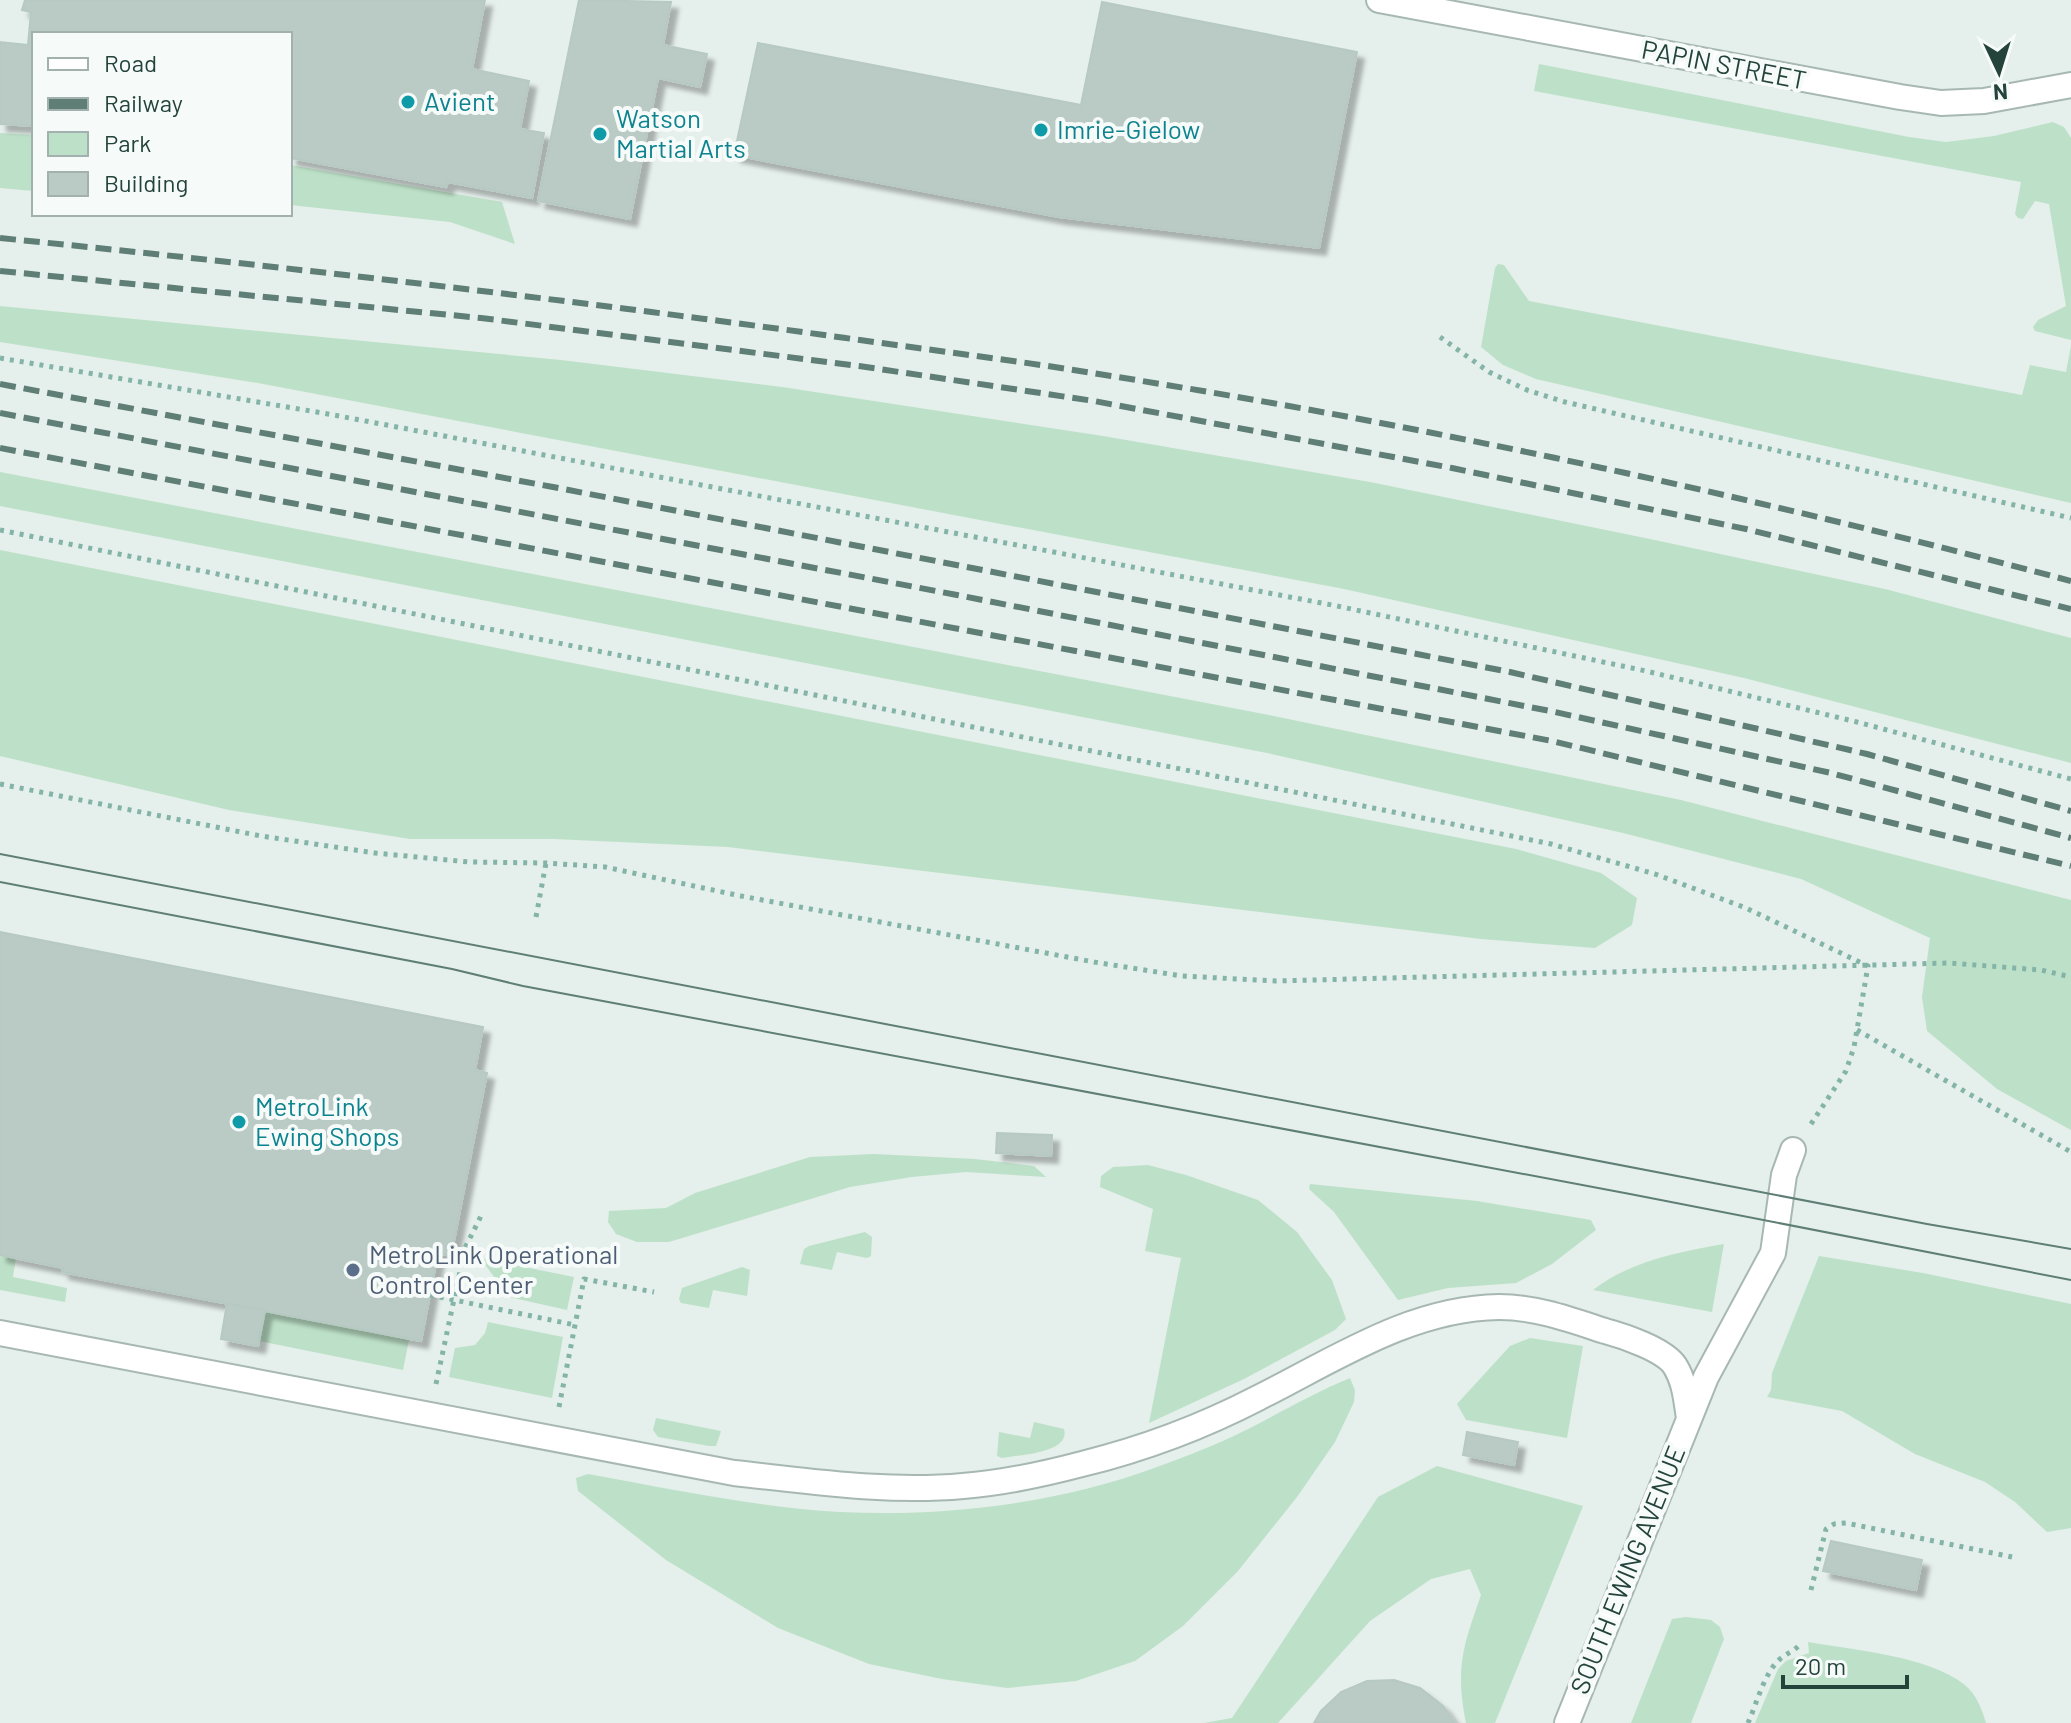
<svg xmlns="http://www.w3.org/2000/svg" width="2071" height="1723" font-family="Barlow,sans-serif">
  <defs>
    <filter id="shadow"><feDropShadow dx="7" dy="7" stdDeviation="2" flood-color="#0004"/></filter>
  </defs>
  <rect width="100%" height="100%" fill="#e5efeb"/>
  <path fill="#bde1c8" d="M 1539,64 L 1909,137 L 1946,142 L 1994,136 L 2053,122 L 2064,127 L 2071,138 L 2071,340 L 2035,331 L 2033,327 L 2038,320 L 2066,306 L 2049,204 L 2035,201 L 2023,219 L 2018,218 L 2015,214 L 2021,182 L 1534,91 Z
    M 0,133 L 34,135 L 34,191 L 0,188 Z
    M 290,165 L 502,202 L 515,244 L 450,222 L 290,205 Z
    M 1498,264 L 1504,265 L 1529,301 L 2022,395 L 2030,365 L 2066,372 L 2071,346 L 2071,503 L 1536,379 L 1503,365 L 1481,347 L 1495,268 Z
    M 0,306 L 561,360 L 782,387 L 1103,436 L 1370,482 L 1650,539 L 1885,589 L 2071,638 L 2071,763 L 1744,678 L 1344,589 L 258,383 L 0,342 Z
    M 0,472 L 1269,715 L 1681,800 L 2071,900 L 2071,1130 L 1997,1089 L 1927,1031 L 1922,997 L 1930,938 L 1801,879 L 1623,833 L 1267,753 L 0,506 Z
    M 0,550 L 1516,849 L 1601,873 L 1637,898 L 1632,925 L 1595,948 L 1481,939 L 728,847 L 554,839 L 410,839 L 229,810 L 0,756 Z
    M 874,1154 L 975,1159 L 1034,1166 L 1046,1177 L 966,1172 L 912,1177 L 850,1187 L 669,1242 L 637,1242 L 616,1234 L 608,1222 L 609,1211 L 666,1208 L 695,1193 L 810,1157 Z
    M 1148,1165 L 1186,1175 L 1258,1200 L 1297,1232 L 1332,1280 L 1346,1319 L 1335,1330 L 1244,1379 L 1149,1423 L 1181,1258 L 1145,1251 L 1153,1209 L 1100,1187 L 1101,1176 L 1113,1167 Z
    M 1310,1184 L 1477,1201 L 1591,1220 L 1596,1230 L 1552,1264 L 1516,1283 L 1448,1288 L 1398,1300 L 1334,1212 L 1309,1189 Z
    M 865,1232 L 872,1237 L 871,1256 L 867,1258 L 837,1252 L 832,1270 L 800,1264 L 804,1249 L 809,1246 Z
    M 1724,1244 L 1712,1312 L 1593,1290 C 1630,1261 1679,1252 1724,1244 Z
    M 0,1255 L 16,1258 L 13,1277 L 67,1288 L 65,1302 L 0,1290 Z
    M 1819,1256 L 1923,1273 L 2071,1304 L 2071,1528 L 2047,1532 L 2015,1502 L 1985,1482 L 1915,1454 L 1842,1411 L 1767,1397 L 1771,1390 L 1772,1373 Z
    M 480,1258 L 574,1277 L 567,1310 L 496,1294 L 495,1278 Z
    M 742,1267 L 750,1270 L 747,1296 L 713,1290 L 709,1308 L 681,1303 L 679,1299 L 682,1288 Z
    M 265,1310 L 409,1340 L 403,1370 L 259,1341 Z
    M 488,1322 L 563,1337 L 552,1398 L 449,1377 L 455,1348 L 475,1345 L 485,1333 Z
    M 1530,1338 L 1583,1346 L 1567,1438 L 1466,1420 L 1457,1404 L 1510,1346 Z
    M 1350,1378 L 1355,1390 L 1354,1402 L 1335,1442 L 1297,1497 L 1238,1571 L 1183,1626 L 1135,1661 L 1076,1681 L 1007,1688 L 942,1679 L 869,1664 L 778,1628 L 666,1560 L 578,1491 L 576,1478 L 588,1474 C 671,1489 755,1507 840,1512 C 946,1517 1057,1504 1157,1467 C 1179,1459 1203,1450 1225,1440 C 1267,1421 1306,1396 1350,1378 Z
    M 656,1418 L 721,1431 L 716,1446 L 709,1446 L 658,1437 L 653,1430 Z
    M 1034,1422 L 1064,1429 C 1071,1453 1019,1455 1002,1458 L 997,1456 L 999,1432 L 1030,1438 Z
    M 1437,1466 L 1583,1506 L 1495,1723 L 1466,1723 C 1455,1667 1463,1647 1481,1595 L 1470,1569 L 1431,1579 L 1370,1621 L 1278,1723 L 1204,1723 L 1232,1718 L 1378,1497 Z
    M 1686,1617 L 1711,1620 L 1720,1627 L 1724,1639 L 1691,1723 L 1631,1723 L 1672,1619 Z
    M 1808,1642 C 1854,1650 1929,1656 1965,1685 C 1976,1694 1982,1709 1986,1723 L 1755,1723 L 1778,1669 L 1786,1661 L 1809,1653 Z"/>
  <path fill="#bacac4" stroke="#b7c9c3" stroke-width="2" filter="url(#shadow)" d="M 25,0 L 485,0 L 472,69 L 529,81 L 520,129 L 544,133 L 532,198 L 448,182 L 446,187 L 290,158 L 290,34 L 34,34 L 34,126 L 0,124 L 0,42 L 28,45 L 31,12 L 22,10 Z
    M 579,0 L 671,2 L 663,45 L 707,54 L 700,87 L 658,78 L 630,219 L 538,201 Z
    M 1102,2 L 1357,52 L 1319,248 L 1059,217 L 734,155 L 758,43 L 1081,105 Z
    M 0,932 L 483,1027 L 475,1070 L 487,1073 L 473,1144 L 451,1256 L 438,1253 L 421,1341 L 62,1272 L 63,1268 L 0,1255 Z
    M 997,1133 L 1052,1135 L 1051,1156 L 996,1153 Z
    M 227,1303 L 265,1310 L 258,1346 L 221,1339 Z
    M 1467,1432 L 1518,1442 L 1514,1465 L 1463,1455 Z
    M 1831,1541 L 1922,1560 L 1916,1590 L 1823,1571 Z
    M 1394,1680 L 1420,1688 L 1443,1706 L 1455,1723 L 1314,1723 L 1321,1711 L 1341,1692 L 1367,1681 Z"/>
  <g fill="none" stroke-linecap="round" stroke-linejoin="round">
    <g stroke="#a7b8b3" stroke-width="28">
      <path id="minor" d="M 1379,0 L 1900,97 L 1941,103 L 1984,101 L 2071,85
        M 0,1333 L 734,1473 C 810,1481 886,1493 963,1486 C 1003,1483 1044,1474 1082,1464 C 1143,1449 1202,1427 1258,1398 C 1334,1360 1411,1308 1499,1307 C 1536,1307 1571,1320 1605,1331 C 1624,1336 1665,1350 1675,1366 C 1685,1382 1686,1400 1689,1418
        M 1567,1723 L 1706,1377 L 1773,1253 L 1784,1175 L 1793,1150"/>
    </g>
    <path stroke="#84b4a7" stroke-width="5" stroke-dasharray="4 6" stroke-linecap="butt" d="M 1440,337 L 1489,372 L 1527,390 L 1565,402 L 2071,518
      M 0,358 L 334,415 L 1337,606 L 1646,671 L 1857,722 L 2071,779
      M 0,530 L 1551,844 L 1655,874 L 1746,908 L 1868,966 L 1854,1047 L 1846,1071 L 1811,1124
      M 0,784 L 261,836 L 375,853 L 469,862 L 546,863 L 605,867 L 741,896 L 1094,962 L 1182,976 L 1276,981 L 1948,963 L 2041,970 L 2071,977
      M 536,917 L 546,863
      M 1857,1030 L 2071,1152
      M 430,1295 L 575,1325
      M 436,1384 L 465,1248 L 481,1216
      M 559,1407 L 584,1279 L 654,1292
      M 1811,1590 L 1826,1529 L 1834,1524 L 1846,1523 L 2012,1557
      M 1748,1723 C 1757,1703 1764,1673 1780,1659 C 1787,1653 1795,1651 1800,1644"/>
    <use href="#minor" stroke="#fff" stroke-width="24"/>
    <path stroke="#5e7e76" stroke-width="2" d="M 0,854 L 1927,1224 L 2071,1249
      M 0,882 L 452,969 L 523,986 L 1630,1194 L 2071,1280"/>
    <path stroke="#5e7e76" stroke-width="6" stroke-dasharray="16 8" stroke-linecap="butt" d="M 0,238 C 287,267 574,300 860,340 C 944,352 1028,362 1111,376 C 1434,427 1755,497 2071,581
      M 0,271 L 481,318 L 859,366 L 1094,401 L 1452,468 L 1746,529 L 2071,609
      M 0,384 L 553,487 L 1510,672 L 1867,754 L 2071,811
      M 0,413 L 957,595 L 1555,712 L 1831,773 L 2071,838
      M 0,448 L 1552,741 L 2071,866"/>
  </g>
  <g fill="#0f9aa8" stroke="#f6fbf9" stroke-width="3">
    <circle cx="408" cy="102" r="8"/>
    <circle cx="1041" cy="130" r="8"/>
    <circle cx="600" cy="134" r="8"/>
    <circle cx="239" cy="1122" r="8"/>
  </g>
  <circle fill="#5c6f8a" stroke="#f6fbf9" stroke-width="3" cx="353" cy="1270" r="8"/>
  <g text-anchor="middle" stroke-width="8" stroke-linejoin="round" paint-order="stroke">
    <g font-size="26" fill="#23433b" stroke="#f6fbf9">
      <text transform="translate(1724 65) rotate(11)" y="9">PAPIN STREET</text>
      <text transform="translate(1628 1570) rotate(-68)" y="9">SOUTH EWING AVENUE</text>
    </g>
    <g font-size="26" fill="#0d838f" stroke="#f6fbf9" text-anchor="start">
      <text x="424" y="111">Avient</text>
      <text x="616" y="128">Watson<tspan x="616" dy="30">Martial Arts</tspan></text>
      <text x="1057" y="139">Imrie-Gielow</text>
      <text x="255" y="1116">MetroLink<tspan x="255" dy="30">Ewing Shops</tspan></text>
    </g>
    <g font-size="26" fill="#4e5e75" stroke="#f6fbf9" text-anchor="start">
      <text x="369" y="1264">MetroLink Operational<tspan x="369" dy="30">Control Center</tspan></text>
    </g>
  </g>
  <rect x="32" y="32" width="260" height="184" fill="#f6fbf9" stroke="#a2b1ad" stroke-width="2"/>
  <rect x="48" y="58" width="40" height="12" fill="#ffffff" stroke="#a2b1ad" stroke-width="2"/>
  <text x="104" y="72" font-size="24" fill="#23433b">Road</text>
  <rect x="48" y="98" width="40" height="12" fill="#5e7e76" stroke="#a2b1ad" stroke-width="2"/>
  <text x="104" y="112" font-size="24" fill="#23433b">Railway</text>
  <rect x="48" y="132" width="40" height="24" fill="#bde1c8" stroke="#a2b1ad" stroke-width="2"/>
  <text x="104" y="152" font-size="24" fill="#23433b">Park</text>
  <rect x="48" y="172" width="40" height="24" fill="#bacac4" stroke="#a2b1ad" stroke-width="2"/>
  <text x="104" y="192" font-size="24" fill="#23433b">Building</text>
  <g transform="translate(1999 72) rotate(176)" stroke="#f6fbf9" stroke-width="6" paint-order="stroke">
  <path d="M0-6L14 30L0 20L-14 30Z" fill="#23433b"/>
  <text y="-12" font-size="22" font-weight="bold" text-anchor="middle" fill="#23433b">N</text>
  </g>
  <path d="M1783 1675v12h124v-12" fill="none" stroke="#23433b" stroke-width="4"/>
  <text x="1795" y="1675" font-size="24" fill="#23433b" stroke="#f6fbf9" stroke-width="6" paint-order="stroke">20 m</text>
</svg>
